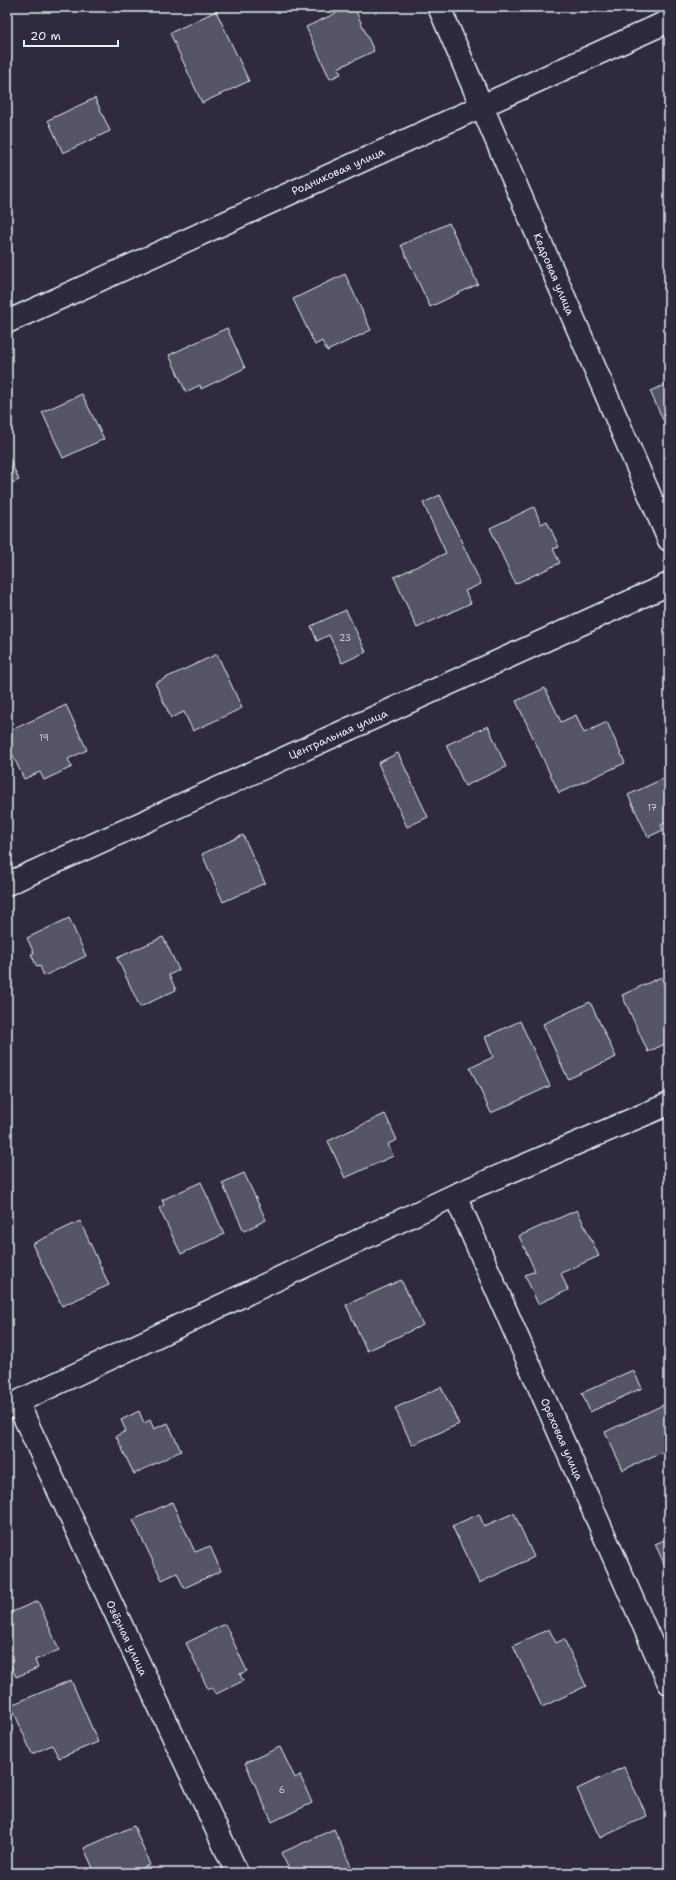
<svg xmlns="http://www.w3.org/2000/svg" width="676" height="1880" font-family="'Shantell Sans',sans-serif">
  <rect width="100%" height="100%" fill="#2f2a3d"/>
  <filter id="ink" filterUnits="userSpaceOnUse"><feTurbulence type="fractalNoise" baseFrequency=".025" numOctaves="2"/><feDisplacementMap in="SourceGraphic" scale="8" xChannelSelector="R" yChannelSelector="G"/><feConvolveMatrix kernelMatrix="1 2 1 2 8 2 1 2 1" color-interpolation-filters="sRGB"/></filter>
  <g filter="url(#ink)">
    <path fill="#575565" stroke="#e8f1f8" d="M 349,7 L 354,7 L 374,51 L 338,68 L 341,74 L 330,79 L 306,27 Z
      M 216,11 L 249,81 L 202,103 L 170,33 Z
      M 95,98 L 110,131 L 63,153 L 48,120 Z
      M 449,223 L 478,284 L 430,307 L 401,245 Z
      M 345,274 L 371,330 L 327,351 L 322,341 L 315,345 L 293,299 Z
      M 227,328 L 245,368 L 201,389 L 200,385 L 186,392 L 169,355 Z
      M 669,383 L 669,418 L 663,420 L 650,391 Z
      M 82,394 L 104,439 L 63,458 L 42,412 Z
      M 7,453 L 19,480 L 7,485 Z
      M 440,495 L 481,584 L 465,591 L 471,603 L 417,628 L 394,577 L 446,553 L 423,503 Z
      M 534,507 L 541,524 L 547,521 L 559,547 L 553,549 L 560,563 L 515,584 L 490,528 Z
      M 346,610 L 366,652 L 342,663 L 329,635 L 317,641 L 311,626 Z
      M 217,654 L 242,708 L 193,731 L 184,712 L 171,718 L 155,683 Z
      M 545,688 L 561,722 L 576,715 L 584,733 L 607,722 L 625,763 L 559,793 L 516,701 Z
      M 66,705 L 87,750 L 68,759 L 72,767 L 44,780 L 40,772 L 24,779 L 7,743 L 7,732 Z
      M 488,726 L 506,767 L 465,786 L 446,745 Z
      M 398,753 L 428,817 L 407,827 L 378,763 Z
      M 669,776 L 669,821 L 661,825 L 663,830 L 648,837 L 628,795 Z
      M 243,835 L 265,883 L 223,902 L 202,854 Z
      M 69,918 L 86,956 L 44,976 L 40,966 L 37,967 L 31,954 L 34,953 L 27,938 Z
      M 163,937 L 179,970 L 169,975 L 176,990 L 140,1007 L 117,958 Z
      M 661,977 L 669,995 L 669,1042 L 648,1052 L 622,995 Z
      M 590,1002 L 616,1057 L 568,1079 L 543,1024 Z
      M 520,1021 L 550,1086 L 491,1113 L 470,1068 L 493,1057 L 485,1037 Z
      M 385,1114 L 397,1140 L 388,1144 L 393,1156 L 345,1178 L 328,1141 Z
      M 244,1173 L 266,1220 L 244,1231 L 222,1183 Z
      M 201,1182 L 224,1234 L 181,1254 L 159,1208 L 164,1205 L 162,1200 Z
      M 577,1210 L 599,1256 L 561,1273 L 568,1290 L 538,1304 L 525,1275 L 535,1271 L 519,1236 Z
      M 80,1221 L 109,1285 L 62,1306 L 32,1244 Z
      M 401,1280 L 423,1325 L 367,1351 L 346,1305 Z
      M 633,1370 L 642,1388 L 590,1412 L 582,1393 Z
      M 441,1387 L 459,1424 L 412,1445 L 395,1408 Z
      M 663,1405 L 669,1419 L 669,1463 L 664,1451 L 623,1470 L 605,1432 Z
      M 139,1411 L 144,1423 L 150,1420 L 154,1429 L 168,1423 L 181,1451 L 134,1474 L 116,1436 L 126,1431 L 121,1420 Z
      M 172,1502 L 195,1552 L 210,1546 L 221,1571 L 184,1588 L 177,1573 L 162,1580 L 133,1520 Z
      M 514,1513 L 534,1557 L 479,1583 L 452,1526 L 479,1514 L 484,1526 Z
      M 669,1538 L 669,1574 L 655,1544 Z
      M 38,1601 L 59,1650 L 35,1660 L 38,1668 L 16,1677 L 7,1657 L 7,1614 Z
      M 225,1624 L 247,1671 L 240,1674 L 243,1681 L 216,1694 L 212,1687 L 208,1689 L 186,1643 Z
      M 549,1629 L 556,1643 L 564,1639 L 586,1686 L 542,1707 L 513,1646 Z
      M 71,1680 L 98,1742 L 59,1758 L 52,1745 L 32,1754 L 11,1705 Z
      M 280,1747 L 295,1778 L 300,1775 L 312,1803 L 272,1822 L 245,1763 Z
      M 624,1767 L 647,1816 L 600,1838 L 577,1789 Z
      M 134,1826 L 150,1865 L 135,1871 L 136,1873 L 95,1873 L 84,1848 Z
      M 334,1829 L 354,1873 L 291,1873 L 281,1853 Z"/>
    <g fill="none" stroke-linecap="round" stroke-linejoin="round">
      <g stroke="#e8f1f8" stroke-width="25">
        <path id="minor" d="M 439,7 L 669,540
          M 7,322 L 669,21
          M 7,884 L 669,584
          M 455,1195 L 669,1683
          M 18,1404 L 237,1873
          M 7,1407 L 455,1195 L 669,1104"/>
      </g>
      <use href="#minor" stroke="#2f2a3d" stroke-width="22"/>
    </g>
  </g>
  <g text-anchor="middle" stroke-width="3" stroke-linejoin="round" paint-order="stroke">
    <g font-size="9" fill="#c4cad3">
      <text x="345" y="641">23</text>
      <text x="44" y="741">19</text>
      <text x="652" y="811">17</text>
      <text x="282" y="1793">6</text>
    </g>
    <g font-size="11" fill="#e8f1f8" stroke="#2f2a3d">
      <text transform="translate(338 171) rotate(-24)" y="4">Родниковая улица</text>
      <text transform="translate(554 274) rotate(67)" y="4">Кедровая улица</text>
      <text transform="translate(338 734) rotate(-24)" y="4">Центральная улица</text>
      <text transform="translate(562 1439) rotate(66)" y="4">Ореховая улица</text>
      <text transform="translate(127 1638) rotate(65)" y="4">Озёрная улица</text>
    </g>
  </g>
  <rect width="676" height="1880" fill="none" stroke="#2f2a3d" stroke-width="24"/>
  <rect x="12" y="12" width="652" height="1856" fill="none" stroke="#e8f1f8" stroke-width="1.5" filter="url(#ink)"/>
  <path d="M24 40v6h94v-6" fill="none" stroke="#e8f1f8" stroke-width="2"/>
  <text x="30" y="40" font-size="12" fill="#e8f1f8" stroke="#2f2a3d" stroke-width="3" paint-order="stroke">20 m</text>
</svg>
